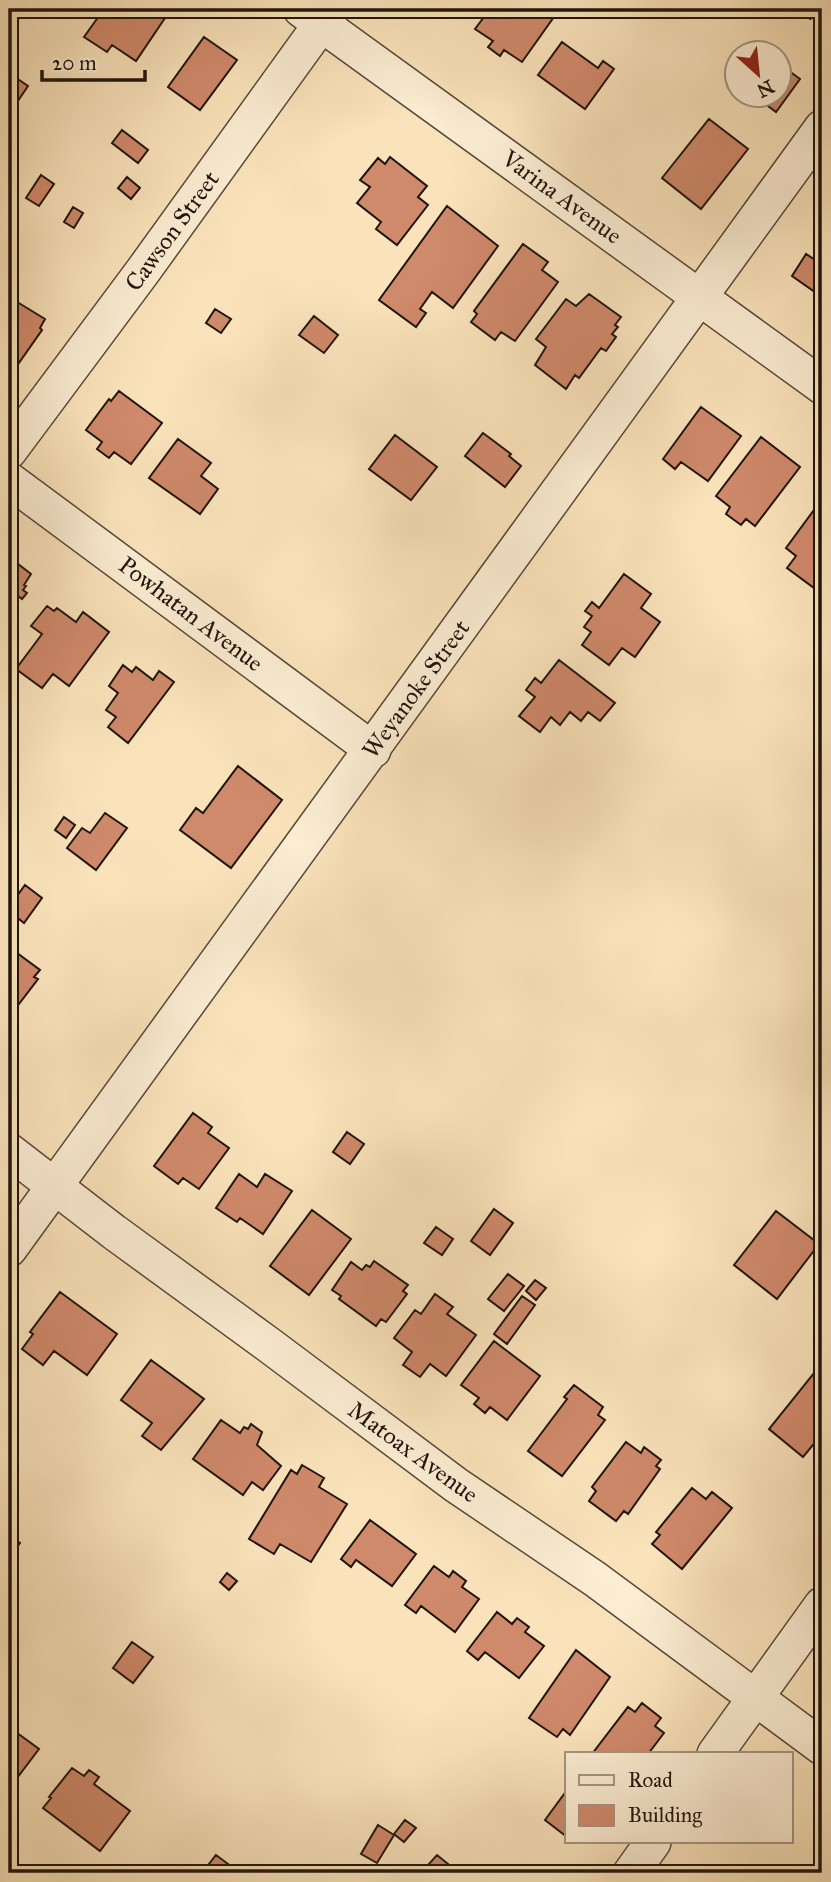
<svg xmlns="http://www.w3.org/2000/svg" width="831" height="1882" font-family="'IM FELL Great Primer',serif">
  <rect width="100%" height="100%" fill="#fae3bb"/>
  <filter id="stains"><feTurbulence type="fractalNoise" baseFrequency=".00286" numOctaves="4"/><feColorMatrix values="0 0 0 0 .2 0 0 0 0 .09 0 0 0 0 .02 0 0 0 .5 -.17"/></filter>
  <radialGradient id="worn" r=".72"><stop offset=".6" stop-color="#630" stop-opacity="0"/><stop offset="1" stop-color="#630" stop-opacity=".3"/></radialGradient>
  <path fill="#cf896b" stroke="#1f140d" stroke-width="2" d="M 63,9 L 82,9 L 74,17 Z
    M 104,9 L 171,9 L 136,61 L 112,45 L 107,52 L 84,37 Z
    M 490,9 L 548,9 L 556,14 L 522,62 L 504,50 L 500,56 L 488,47 L 493,41 L 475,29 Z
    M 753,9 L 767,9 L 761,16 Z
    M 802,9 L 822,9 L 822,13 L 810,19 Z
    M 204,37 L 237,60 L 200,110 L 168,87 Z
    M 562,42 L 598,68 L 603,61 L 614,69 L 585,109 L 538,75 Z
    M 778,63 L 800,79 L 776,112 L 752,94 L 778,94 Z
    M 9,73 L 28,86 L 9,114 Z
    M 709,119 L 748,149 L 701,209 L 662,178 Z
    M 122,130 L 148,150 L 138,163 L 112,143 Z
    M 390,157 L 427,186 L 418,197 L 428,205 L 397,245 L 376,229 L 381,222 L 357,203 L 370,187 L 360,180 L 378,158 L 385,164 Z
    M 41,175 L 54,184 L 39,206 L 26,198 Z
    M 127,177 L 140,188 L 131,199 L 118,188 Z
    M 447,206 L 498,246 L 453,308 L 432,292 L 420,309 L 426,313 L 416,327 L 379,300 Z
    M 73,207 L 83,213 L 74,228 L 64,222 Z
    M 523,244 L 548,262 L 542,270 L 558,282 L 515,341 L 501,332 L 495,340 L 471,322 L 477,314 L 474,311 Z
    M 822,253 L 822,297 L 792,276 L 806,254 L 817,261 Z
    M 589,294 L 621,317 L 615,325 L 618,327 L 612,334 L 616,337 L 606,351 L 601,348 L 579,378 L 575,375 L 566,389 L 535,365 L 546,347 L 536,339 L 566,299 L 576,306 Z
    M 9,297 L 45,319 L 40,328 L 42,330 L 9,377 Z
    M 215,309 L 231,319 L 221,333 L 206,323 Z
    M 314,316 L 338,335 L 324,353 L 299,335 Z
    M 119,391 L 162,423 L 131,464 L 114,452 L 109,458 L 97,449 L 102,442 L 86,430 L 109,399 L 111,401 Z
    M 701,407 L 741,436 L 708,481 L 681,462 L 675,469 L 663,459 Z
    M 483,433 L 511,454 L 509,456 L 521,466 L 505,487 L 465,456 Z
    M 395,435 L 437,467 L 411,500 L 369,469 Z
    M 761,437 L 800,467 L 755,526 L 746,519 L 741,525 L 726,514 L 730,507 L 716,496 Z
    M 178,439 L 211,463 L 201,476 L 218,489 L 200,514 L 149,478 Z
    M 822,499 L 822,576 L 814,588 L 787,568 L 796,556 L 786,548 Z
    M 9,557 L 31,574 L 24,585 L 26,586 L 23,590 L 27,593 L 22,599 L 17,595 L 9,606 Z
    M 624,574 L 651,594 L 641,608 L 660,622 L 635,657 L 622,648 L 609,665 L 582,645 L 591,632 L 584,627 L 592,616 L 585,611 L 592,602 L 599,608 Z
    M 47,606 L 54,611 L 57,608 L 76,622 L 83,612 L 109,632 L 69,686 L 53,674 L 42,688 L 16,669 L 42,634 L 31,626 Z
    M 559,660 L 615,703 L 600,721 L 588,712 L 581,721 L 570,712 L 560,725 L 551,717 L 540,732 L 519,716 L 535,697 L 526,690 L 535,678 L 541,683 Z
    M 123,665 L 132,672 L 136,667 L 153,680 L 159,671 L 174,682 L 128,743 L 108,727 L 116,717 L 106,710 L 118,693 L 109,686 Z
    M 238,766 L 282,800 L 231,868 L 180,830 L 196,808 L 203,813 Z
    M 105,813 L 127,828 L 96,870 L 67,848 L 82,828 L 90,833 Z
    M 64,817 L 75,825 L 66,838 L 55,830 Z
    M 25,885 L 42,898 L 24,923 L 9,911 L 9,907 Z
    M 9,947 L 40,970 L 34,977 L 38,979 L 9,1017 Z
    M 193,1113 L 212,1127 L 208,1133 L 229,1148 L 199,1189 L 183,1178 L 178,1184 L 154,1166 Z
    M 347,1132 L 364,1144 L 350,1164 L 333,1152 Z
    M 239,1174 L 257,1187 L 265,1174 L 292,1191 L 263,1234 L 240,1218 L 237,1222 L 216,1208 Z
    M 494,1209 L 513,1223 L 490,1255 L 471,1241 Z
    M 312,1210 L 351,1239 L 309,1295 L 270,1266 Z
    M 776,1211 L 819,1244 L 777,1299 L 734,1265 Z
    M 436,1227 L 453,1239 L 442,1255 L 424,1243 Z
    M 374,1261 L 408,1285 L 403,1291 L 407,1294 L 386,1322 L 381,1319 L 376,1326 L 339,1299 L 341,1296 L 332,1290 L 351,1262 L 362,1270 L 366,1265 L 370,1267 Z
    M 508,1274 L 524,1286 L 504,1311 L 488,1299 Z
    M 535,1280 L 546,1288 L 536,1300 L 526,1291 Z
    M 60,1292 L 117,1334 L 87,1375 L 54,1351 L 43,1365 L 22,1349 L 33,1334 L 30,1332 Z
    M 435,1294 L 453,1307 L 447,1314 L 476,1335 L 446,1376 L 430,1364 L 420,1377 L 403,1365 L 412,1352 L 394,1338 L 415,1310 L 421,1314 Z
    M 522,1296 L 535,1305 L 507,1344 L 494,1334 Z
    M 494,1341 L 540,1376 L 507,1420 L 490,1407 L 485,1413 L 474,1404 L 479,1398 L 461,1385 Z
    M 151,1360 L 204,1399 L 161,1450 L 142,1436 L 152,1423 L 121,1400 Z
    M 822,1363 L 822,1434 L 803,1457 L 769,1429 Z
    M 574,1385 L 603,1407 L 598,1415 L 605,1420 L 562,1476 L 528,1451 L 567,1399 L 564,1397 Z
    M 221,1420 L 240,1433 L 244,1427 L 248,1429 L 251,1424 L 262,1432 L 257,1445 L 281,1466 L 263,1490 L 252,1482 L 243,1495 L 193,1459 Z
    M 626,1442 L 641,1453 L 644,1447 L 661,1460 L 656,1466 L 660,1469 L 628,1514 L 624,1511 L 616,1521 L 589,1501 L 596,1491 L 592,1487 Z
    M 302,1465 L 324,1478 L 319,1487 L 347,1504 L 311,1562 L 280,1544 L 274,1554 L 249,1539 L 291,1470 L 297,1474 Z
    M 692,1488 L 706,1499 L 712,1492 L 732,1508 L 682,1569 L 652,1544 L 660,1535 L 656,1532 Z
    M 370,1520 L 416,1554 L 392,1586 L 356,1560 L 351,1567 L 341,1559 Z
    M 9,1535 L 20,1543 L 9,1558 Z
    M 434,1566 L 449,1577 L 453,1571 L 466,1581 L 462,1587 L 479,1599 L 455,1632 L 421,1606 L 416,1613 L 405,1605 Z
    M 227,1573 L 237,1581 L 229,1590 L 220,1582 Z
    M 497,1612 L 512,1624 L 517,1618 L 529,1627 L 525,1632 L 544,1646 L 519,1678 L 485,1652 L 478,1660 L 467,1651 Z
    M 132,1642 L 153,1657 L 133,1683 L 113,1668 Z
    M 576,1650 L 610,1677 L 570,1735 L 563,1729 L 557,1737 L 529,1718 Z
    M 642,1703 L 661,1718 L 655,1726 L 664,1733 L 648,1754 L 592,1754 L 628,1707 L 635,1712 Z
    M 9,1727 L 39,1749 L 11,1786 L 9,1784 Z
    M 72,1768 L 84,1776 L 89,1770 L 99,1777 L 94,1784 L 130,1811 L 100,1851 L 43,1808 L 51,1798 L 49,1797 Z
    M 567,1790 L 567,1837 L 545,1820 Z
    M 405,1820 L 416,1828 L 404,1842 L 394,1834 Z
    M 378,1825 L 394,1835 L 377,1863 L 361,1854 Z
    M 216,1855 L 240,1873 L 202,1873 Z
    M 437,1855 L 453,1868 L 448,1873 L 436,1873 L 427,1866 Z"/>
  <g fill="none" stroke-linecap="round" stroke-linejoin="round">
    <g stroke="#564838" stroke-width="38">
      <path id="street" d="M 301,9 L 822,386
        M 9,451 L 143,271 L 332,9
        M 9,480 L 373,750
        M 9,1151 L 114,1232 L 269,1345 L 456,1485 L 595,1579 L 822,1747
        M 9,1249 L 822,128
        M 715,1754 L 822,1605
        M 631,1873 L 653,1842"/>
    </g>
    <use href="#street" stroke="#fcedd3" stroke-width="35"/>
  </g>
  <g text-anchor="middle" stroke-width="5" stroke-linejoin="round" paint-order="stroke">
    <g font-size="24" fill="#1f140d" stroke="#fcedd3">
      <text transform="translate(562 197) rotate(36)" y="8">Varina Avenue</text>
      <text transform="translate(172 231) rotate(-54)" y="8">Cawson Street</text>
      <text transform="translate(191 614) rotate(37)" y="8">Powhatan Avenue</text>
      <text transform="translate(416 689) rotate(-54)" y="8">Weyanoke Street</text>
      <text transform="translate(413 1452) rotate(36)" y="8">Matoax Avenue</text>
    </g>
  </g>
  <rect width="831" height="1882" fill="none" stroke="#fae3bb" stroke-width="35"/>
  <rect x="10" y="10" width="810" height="1861" fill="none" stroke="#1f140d" stroke-width="3.5"/>
  <rect x="18" y="18" width="796" height="1847" fill="none" stroke="#1f140d" stroke-width="2"/>
  <rect x="565" y="1752" width="228" height="91" fill="#fcedd3" stroke="#a49684" stroke-width="2"/>
  <rect x="579" y="1775" width="35" height="10" fill="#fcedd3" stroke="#a49684" stroke-width="2"/>
  <text x="628" y="1787" font-size="21" fill="#1f140d">Road</text>
  <rect x="579" y="1805" width="35" height="21" fill="#cf896b" stroke="#a49684" stroke-width="2"/>
  <text x="628" y="1822" font-size="21" fill="#1f140d">Building</text>
  <g transform="translate(758 74) rotate(153)"><circle r="33" fill="#fcedd3" stroke="#a49684" stroke-width="2"/>
  <path d="M0-5L12 26L0 18L-12 26Z" fill="#8f2418"/>
  <text y="-10" font-size="19" font-weight="bold" text-anchor="middle" fill="#1f140d">N</text>
  </g>
  <path d="M42 70v10h103v-10" fill="none" stroke="#1f140d" stroke-width="3.5"/>
  <text x="52" y="70" font-size="21" fill="#1f140d" stroke="#fcedd3" stroke-width="5" paint-order="stroke">20 m</text>
  <rect width="100%" height="100%" filter="url(#stains)"/>
  <rect width="100%" height="100%" fill="url(#worn)"/>
</svg>
